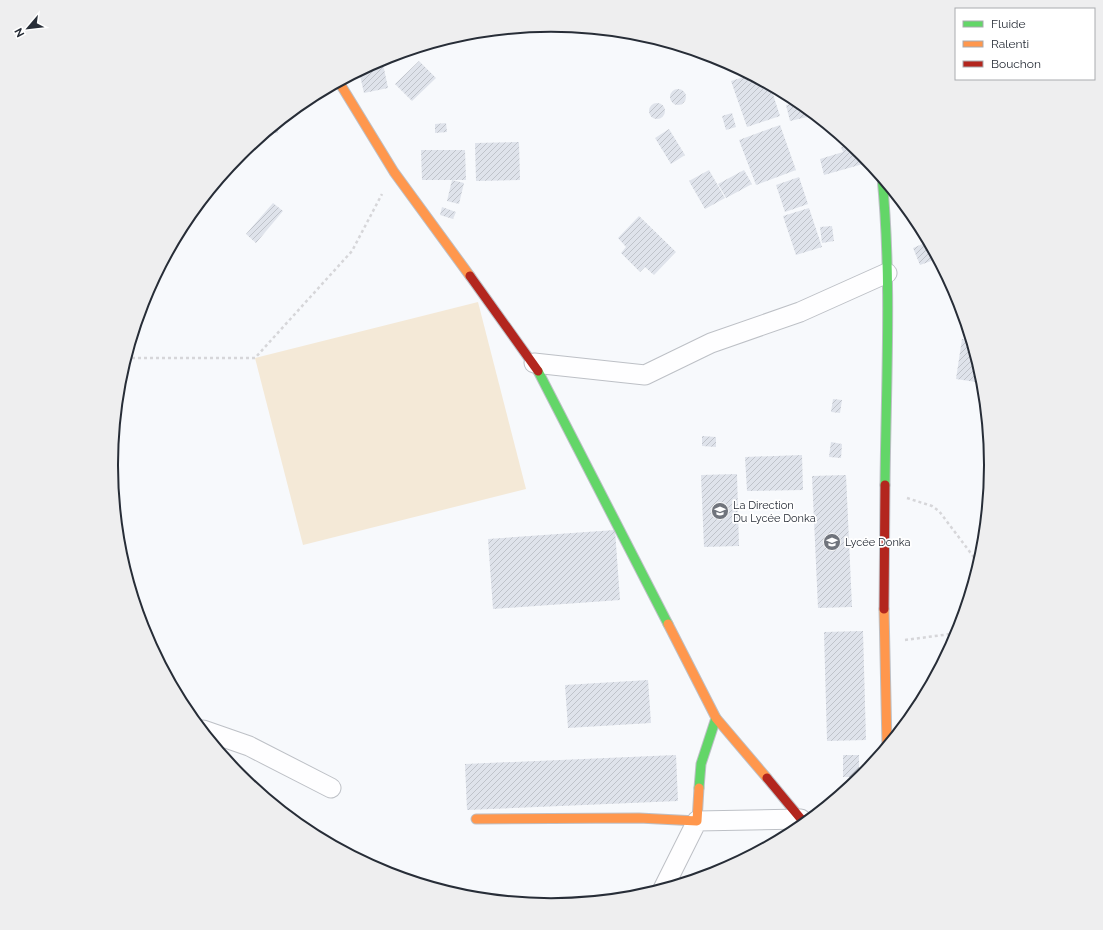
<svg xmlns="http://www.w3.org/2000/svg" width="1103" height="930" font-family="Raleway,sans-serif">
  <defs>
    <pattern id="building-hatch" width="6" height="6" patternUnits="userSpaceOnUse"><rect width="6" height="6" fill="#dfe3eb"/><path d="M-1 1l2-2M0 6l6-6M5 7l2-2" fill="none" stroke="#bfc3ca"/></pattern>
  </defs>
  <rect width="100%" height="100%" fill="#f7f9fc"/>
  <path fill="#f4e9d7" d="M 478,302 L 526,489 L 303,545 L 255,358 Z"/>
  <path fill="url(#building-hatch)" d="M 382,59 L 388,88 L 364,93 L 359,71 Z
    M 419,61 L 436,78 L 412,101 L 395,84 Z
    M 750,75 L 770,85 L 780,116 L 747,127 L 731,81 Z
    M670 97a8 8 0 1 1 16 0a8 8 0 1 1-16 0Z
    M 799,102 L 816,115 L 790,121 L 786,105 Z
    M649 111a8 8 0 1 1 16 0a8 8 0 1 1-16 0Z
    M 732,113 L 736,127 L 726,130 L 722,116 Z
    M 279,122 L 278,133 L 267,132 L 275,125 Z
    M 446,123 L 447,132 L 435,133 L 435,124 Z
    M 780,125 L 796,170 L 756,185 L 739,140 Z
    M 669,129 L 685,155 L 671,164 L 655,138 Z
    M 519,142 L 520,180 L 476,181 L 475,143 Z
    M 851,144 L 859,151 L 863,164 L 824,175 L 820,159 L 843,152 L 841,147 Z
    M 421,150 L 465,150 L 466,180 L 422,180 Z
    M 709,170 L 725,198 L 705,209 L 689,181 Z
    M 744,170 L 752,184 L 726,198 L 718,184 Z
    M 799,177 L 808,204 L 785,212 L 776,185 Z
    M 452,180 L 464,183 L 459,204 L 447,201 Z
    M 273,203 L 283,211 L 256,243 L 246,234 Z
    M 442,207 L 456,212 L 453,219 L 440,215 Z
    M 809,208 L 822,247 L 796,255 L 783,216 Z
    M 639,216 L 676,252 L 654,275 L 645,267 L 640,272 L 621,253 L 626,247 L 618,238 Z
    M 832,226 L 834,241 L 822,243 L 820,227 Z
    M 927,242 L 934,260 L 920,265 L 913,248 Z
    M 962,339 L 971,340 L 983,383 L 956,379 Z
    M 833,399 L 842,400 L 840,413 L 831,412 Z
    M 702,436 L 716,437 L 716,447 L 702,446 Z
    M 831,442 L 842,444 L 841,458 L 829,457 Z
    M 802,455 L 803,490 L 747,491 L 745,457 Z
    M 737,474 L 739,546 L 704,547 L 701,475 Z
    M 846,475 L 852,607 L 818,608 L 812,476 Z
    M 615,530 L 620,600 L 493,609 L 488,539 Z
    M 863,631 L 866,740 L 827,741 L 824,632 Z
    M 648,680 L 651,723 L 568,728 L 565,685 Z
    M 676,755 L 678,801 L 467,810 L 465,764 Z
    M 843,755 L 859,755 L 859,777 L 843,777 Z"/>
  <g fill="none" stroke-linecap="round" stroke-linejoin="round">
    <g stroke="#bdc0c6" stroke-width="21">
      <path id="street" d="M 534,363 L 645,375 L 711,343 L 800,312 L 887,273
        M 203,730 L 249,746 L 331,788
        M 663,889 L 697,821 L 801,819"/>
    </g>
    <g stroke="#bdc0c6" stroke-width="11">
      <path id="fast" d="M 882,177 C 892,279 886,383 885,485
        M 538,371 L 668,624
        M 699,788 L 701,764 L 716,718"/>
    </g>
    <g stroke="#bdc0c6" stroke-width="11">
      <path id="slow" d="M 339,82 L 394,172 L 470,276
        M 884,609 L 887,746
        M 668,624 L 716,718 L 767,778
        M 476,819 L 639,818 L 697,821 L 699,788"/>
    </g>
    <g stroke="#bdc0c6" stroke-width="11">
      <path id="jam" d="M 470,276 L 538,371
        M 884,609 L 885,485
        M 767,778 L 801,819 L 808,821"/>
    </g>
    <path stroke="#d6d6d9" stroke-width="2.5" stroke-dasharray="3 3" stroke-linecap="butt" d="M 126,358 L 255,358 L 352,251 L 382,194
      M 907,498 L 932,506 L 939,511 L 979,564
      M 905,640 L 958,633"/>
    <use href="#street" stroke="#fefeff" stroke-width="19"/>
    <use href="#fast" stroke="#63d668" stroke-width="9"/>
    <use href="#slow" stroke="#ff974d" stroke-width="9"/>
    <use href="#jam" stroke="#b3261e" stroke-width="9"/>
  </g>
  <defs>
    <g id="school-disc" transform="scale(0.9)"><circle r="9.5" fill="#70747c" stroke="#fff"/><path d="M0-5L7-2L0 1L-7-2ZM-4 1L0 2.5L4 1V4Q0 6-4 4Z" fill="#fff"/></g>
  </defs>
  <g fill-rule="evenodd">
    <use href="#school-disc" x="720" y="511"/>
    <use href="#school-disc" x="832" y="542"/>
  </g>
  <g text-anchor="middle" stroke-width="3.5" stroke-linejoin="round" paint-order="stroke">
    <g font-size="11" fill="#272d37" stroke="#fff" text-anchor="start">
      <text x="733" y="509">La Direction<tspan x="733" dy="13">Du Lycée Donka</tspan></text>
      <text x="845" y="546">Lycée Donka</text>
    </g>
  </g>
  <path d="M0 0H1103V930H0ZM118 465a433 433 0 1 1 866 0a433 433 0 1 1-866 0Z" fill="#eeeeef" fill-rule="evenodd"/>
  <path fill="none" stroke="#272d37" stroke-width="2" d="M118 465a433 433 0 1 1 866 0a433 433 0 1 1-866 0Z"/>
  <rect x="955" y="8" width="140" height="72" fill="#ffffff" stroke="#a9abaf"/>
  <rect x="963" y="21" width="20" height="6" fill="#63d668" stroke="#a9abaf"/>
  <text x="991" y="28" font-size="12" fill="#272d37">Fluide</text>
  <rect x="963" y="41" width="20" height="6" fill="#ff974d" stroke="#a9abaf"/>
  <text x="991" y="48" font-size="12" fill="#272d37">Ralenti</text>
  <rect x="963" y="61" width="20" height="6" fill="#b3261e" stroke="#a9abaf"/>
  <text x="991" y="68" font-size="12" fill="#272d37">Bouchon</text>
  <g transform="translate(28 28) rotate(242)" stroke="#ffffff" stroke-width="3" paint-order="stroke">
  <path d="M0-3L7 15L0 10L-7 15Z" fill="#272d37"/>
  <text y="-6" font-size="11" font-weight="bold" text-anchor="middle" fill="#272d37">N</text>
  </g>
</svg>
